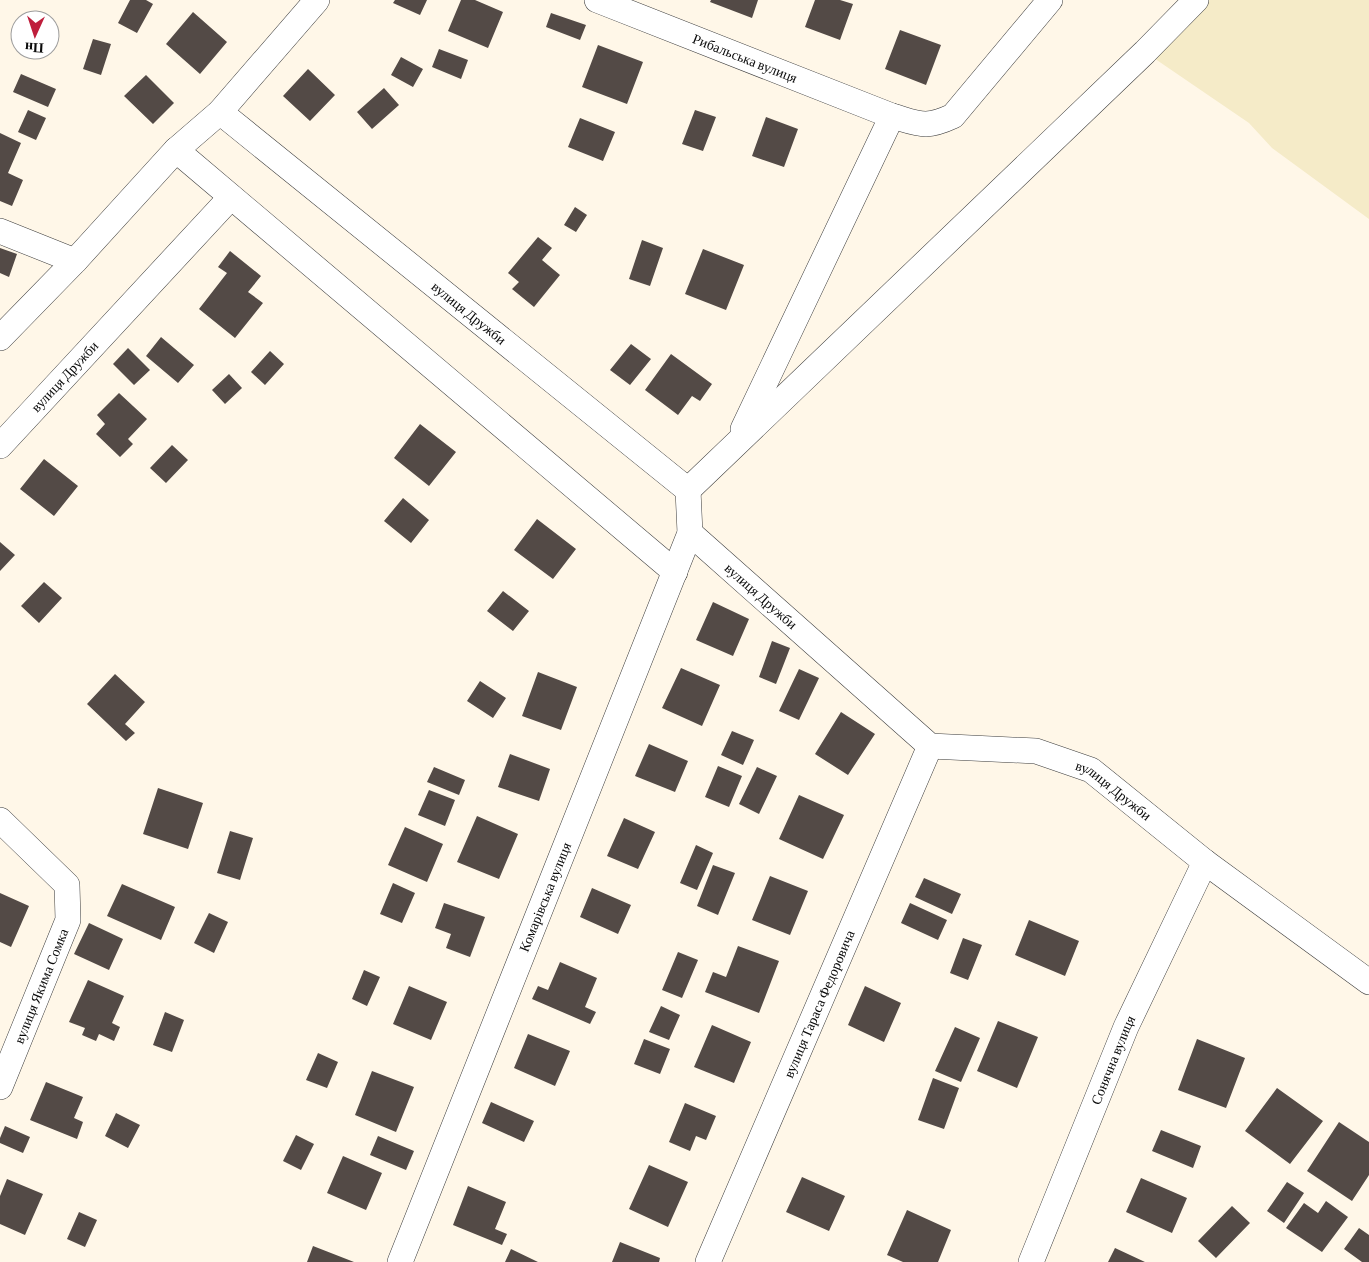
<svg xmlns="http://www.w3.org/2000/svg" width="1369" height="1262" font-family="'Crimson Pro',serif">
  <rect width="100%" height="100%" fill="#fff7e8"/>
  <path fill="#f5ebc8" d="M 1196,0 L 1369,0 L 1369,219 L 1272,148 L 1249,123 L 1145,52 Z"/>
  <path fill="#534a46" d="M 130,0 L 146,0 L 153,4 L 137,33 L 118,23 Z
    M 395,0 L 427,0 L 420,15 L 393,3 Z
    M 461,0 L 475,0 L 503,12 L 488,48 L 448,31 Z
    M 711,0 L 758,0 L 752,18 L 710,2 Z
    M 815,0 L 840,0 L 853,4 L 840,40 L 805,27 Z
    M 193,12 L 227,42 L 200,74 L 166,44 Z
    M 551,13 L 586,25 L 580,40 L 546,27 Z
    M 900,30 L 941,45 L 926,85 L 885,69 Z
    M 93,39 L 111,44 L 101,75 L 83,69 Z
    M 598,45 L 643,62 L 627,104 L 582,87 Z
    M 439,49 L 468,60 L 461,79 L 432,67 Z
    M 401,57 L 423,69 L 413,87 L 391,75 Z
    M 308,69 L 335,95 L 310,121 L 283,96 Z
    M 21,74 L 56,89 L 48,107 L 13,92 Z
    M 146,75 L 174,103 L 153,124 L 124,96 Z
    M 384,88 L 399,105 L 372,129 L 357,112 Z
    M 28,110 L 46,118 L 36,140 L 18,132 Z
    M 695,110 L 716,117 L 703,151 L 682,144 Z
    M 766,117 L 798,129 L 784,167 L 752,156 Z
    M 580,118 L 615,132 L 603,161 L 568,147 Z
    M 0,133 L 21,143 L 8,173 L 23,180 L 12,206 L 0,201 Z
    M 575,207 L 587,215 L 576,232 L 564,225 Z
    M 538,237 L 552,248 L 542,260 L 560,275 L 534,307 L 512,289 L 519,282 L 508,273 Z
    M 642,240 L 663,248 L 650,286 L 629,279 Z
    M 0,248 L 17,254 L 9,277 L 0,273 Z
    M 703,249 L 744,265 L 726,310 L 685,294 Z
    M 230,251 L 261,276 L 248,292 L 263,303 L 235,338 L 199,309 L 227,273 L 218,267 Z
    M 161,337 L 194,365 L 178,383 L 146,356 Z
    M 631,344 L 651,359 L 630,385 L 610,370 Z
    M 128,348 L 150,370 L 134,385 L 113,364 Z
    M 270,351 L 284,364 L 265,385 L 251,372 Z
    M 671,354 L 712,384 L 700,401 L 692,396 L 678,415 L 645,390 Z
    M 229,374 L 242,388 L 225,404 L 212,390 Z
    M 119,393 L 147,419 L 128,439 L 133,444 L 120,457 L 96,434 L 105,424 L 97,415 Z
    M 420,424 L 456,452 L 429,486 L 394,458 Z
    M 172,445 L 188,460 L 166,483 L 150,468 Z
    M 44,459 L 78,486 L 54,516 L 20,489 Z
    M 403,498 L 429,520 L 411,543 L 384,521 Z
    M 537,519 L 576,549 L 553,579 L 514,550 Z
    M 0,542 L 15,555 L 0,571 Z
    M 44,582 L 62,598 L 39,623 L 21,606 Z
    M 503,591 L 529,611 L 513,631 L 487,611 Z
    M 713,602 L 749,619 L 733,656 L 696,640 Z
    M 772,641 L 790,648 L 776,684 L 759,677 Z
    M 681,668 L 720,685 L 702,726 L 662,708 Z
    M 799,669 L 819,678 L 799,720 L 779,711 Z
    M 538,672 L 577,687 L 561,730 L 522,716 Z
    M 115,674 L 145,702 L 125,724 L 135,733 L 126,741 L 87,704 Z
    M 480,681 L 506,698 L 493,718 L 467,701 Z
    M 841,712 L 875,734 L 848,775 L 815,754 Z
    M 732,731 L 754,740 L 743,765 L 721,755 Z
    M 649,744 L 688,761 L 675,792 L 635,776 Z
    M 510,754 L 550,769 L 539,801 L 498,787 Z
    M 718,766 L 742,776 L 729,807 L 705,797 Z
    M 434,767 L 465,780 L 459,795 L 427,782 Z
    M 757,767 L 777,776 L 759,814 L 739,804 Z
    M 158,788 L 203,803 L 188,849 L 143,834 Z
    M 429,790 L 455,800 L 445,826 L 418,815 Z
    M 799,795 L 844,815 L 823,859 L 779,839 Z
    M 477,816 L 518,834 L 499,879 L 457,862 Z
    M 624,818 L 655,832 L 638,869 L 607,856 Z
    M 405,827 L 443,844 L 427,882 L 388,865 Z
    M 230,831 L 253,838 L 240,880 L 217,873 Z
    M 696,845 L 713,853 L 697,890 L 680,883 Z
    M 713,865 L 735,873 L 718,915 L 697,906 Z
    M 770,876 L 808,891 L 790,935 L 752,920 Z
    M 924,878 L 961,894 L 952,914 L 915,897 Z
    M 393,883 L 415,893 L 402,923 L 380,914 Z
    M 122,884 L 175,907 L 161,940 L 107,916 Z
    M 592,888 L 631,905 L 618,934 L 580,917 Z
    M 0,893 L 29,906 L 11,947 L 0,942 Z
    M 444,903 L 485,917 L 470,957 L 446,948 L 451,934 L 435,928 Z
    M 910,903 L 947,920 L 938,940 L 901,923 Z
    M 209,913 L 228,922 L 214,953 L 194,943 Z
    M 1029,920 L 1079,941 L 1065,976 L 1015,955 Z
    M 89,923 L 123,939 L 109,970 L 74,954 Z
    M 963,938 L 982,945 L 968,980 L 950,973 Z
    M 738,946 L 779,961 L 759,1013 L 705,992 L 713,972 L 726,977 Z
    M 678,952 L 698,960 L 682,998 L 662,990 Z
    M 560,962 L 597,978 L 585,1007 L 596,1012 L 590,1024 L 532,999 L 538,986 L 548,990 Z
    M 364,970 L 380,977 L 367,1006 L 352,999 Z
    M 88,980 L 124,996 L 112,1023 L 120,1027 L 114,1041 L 99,1034 L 96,1041 L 82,1035 L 85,1028 L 69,1022 Z
    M 409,986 L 447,1002 L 431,1040 L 393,1024 Z
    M 865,986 L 901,1003 L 884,1042 L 848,1025 Z
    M 661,1006 L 680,1015 L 669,1040 L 649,1032 Z
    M 165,1012 L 184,1020 L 172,1052 L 153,1045 Z
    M 998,1021 L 1038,1037 L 1017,1088 L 977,1071 Z
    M 712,1025 L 751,1042 L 734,1083 L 694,1067 Z
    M 955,1027 L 980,1038 L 961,1082 L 935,1071 Z
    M 528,1034 L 570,1051 L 555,1086 L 514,1068 Z
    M 644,1039 L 670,1049 L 660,1074 L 634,1064 Z
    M 1197,1039 L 1245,1058 L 1226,1108 L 1178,1090 Z
    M 318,1053 L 338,1062 L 327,1088 L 306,1080 Z
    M 372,1071 L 414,1087 L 396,1132 L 355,1115 Z
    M 933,1078 L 959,1088 L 944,1129 L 918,1120 Z
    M 46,1082 L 83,1097 L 74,1118 L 83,1122 L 77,1139 L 30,1120 Z
    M 1277,1088 L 1323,1121 L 1290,1164 L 1245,1131 Z
    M 491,1102 L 534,1121 L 524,1142 L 482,1123 Z
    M 685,1103 L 716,1116 L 706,1140 L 696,1136 L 690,1151 L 669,1142 Z
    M 116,1113 L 140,1125 L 128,1148 L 105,1136 Z
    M 1339,1122 L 1369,1142 L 1369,1175 L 1352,1201 L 1307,1171 Z
    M 5,1126 L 30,1137 L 23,1153 L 0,1143 L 0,1138 Z
    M 1161,1130 L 1201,1146 L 1193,1168 L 1152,1151 Z
    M 296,1135 L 314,1144 L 301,1170 L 283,1161 Z
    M 378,1136 L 414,1151 L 406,1170 L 370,1155 Z
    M 343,1156 L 382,1173 L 366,1210 L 327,1193 Z
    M 649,1165 L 688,1182 L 668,1227 L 629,1209 Z
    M 802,1177 L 845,1196 L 829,1231 L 786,1212 Z
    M 1141,1178 L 1187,1198 L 1172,1233 L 1126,1212 Z
    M 7,1179 L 43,1194 L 25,1235 L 0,1224 L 0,1196 Z
    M 1287,1182 L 1304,1193 L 1284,1223 L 1267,1211 Z
    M 468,1186 L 506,1202 L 495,1229 L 507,1234 L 502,1245 L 453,1225 Z
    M 1326,1201 L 1348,1217 L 1322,1252 L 1286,1228 L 1304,1203 L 1318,1213 Z
    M 1232,1206 L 1250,1223 L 1216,1258 L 1198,1241 Z
    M 907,1210 L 951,1230 L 938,1262 L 903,1262 L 887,1255 Z
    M 79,1212 L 97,1220 L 85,1247 L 67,1239 Z
    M 1359,1228 L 1369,1235 L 1369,1262 L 1362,1262 L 1344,1249 Z
    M 620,1242 L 660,1258 L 659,1262 L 612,1262 Z
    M 313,1246 L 354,1262 L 307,1262 Z
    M 1115,1248 L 1145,1262 L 1108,1262 Z
    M 511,1249 L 538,1262 L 505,1262 Z"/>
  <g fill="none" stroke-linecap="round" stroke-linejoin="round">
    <g stroke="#3d3d3d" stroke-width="26">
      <g id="street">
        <path id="s1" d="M 597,0 L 892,116 C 920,124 925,129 953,116 L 1050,0"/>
        <path id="s2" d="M 220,112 L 688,490 L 690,533 L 400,1262"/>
        <path d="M 176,150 L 675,572"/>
        <path d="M 0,231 L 75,261"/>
        <path d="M 0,338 L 75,261 L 176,150 L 220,112 L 317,0"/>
        <path d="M 743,429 L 892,116"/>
        <path id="s3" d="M 0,446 L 231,197"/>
        <path d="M 688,490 L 1145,52 L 1196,0"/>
        <path id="s4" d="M 690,533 L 930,746 L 1036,751 L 1091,770 L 1205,862 L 1369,982"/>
        <path d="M 0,820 L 67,885 L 68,920 L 0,1087"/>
        <path id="s5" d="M 708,1262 L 930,746"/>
        <path id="s6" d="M 1031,1262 L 1126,1027 L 1205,862"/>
      </g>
    </g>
    <use href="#street" stroke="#fff" stroke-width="25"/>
  </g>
  <g text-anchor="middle" stroke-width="5" stroke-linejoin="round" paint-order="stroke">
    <g font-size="14" fill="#0a0a0a" stroke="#fff">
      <text dy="5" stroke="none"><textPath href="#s1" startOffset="159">Рибальська вулиця</textPath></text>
      <text dy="5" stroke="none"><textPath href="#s2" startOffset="320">вулиця Дружби</textPath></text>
      <text dy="5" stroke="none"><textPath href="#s3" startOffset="95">вулиця Дружби</textPath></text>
      <text dy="5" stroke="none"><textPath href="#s4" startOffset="95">вулиця Дружби</textPath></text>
      <text dy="5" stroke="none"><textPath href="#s4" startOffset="515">вулиця Дружби</textPath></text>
      <text transform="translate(545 897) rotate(-68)" y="5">Комарівська вулиця</text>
      <text transform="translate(41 986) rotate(-68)" y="5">вулиця Якима Сомка</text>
      <text dy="5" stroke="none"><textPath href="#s5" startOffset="281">вулиця Тараса Федоровича</textPath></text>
      <text dy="5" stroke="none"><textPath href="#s6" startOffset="218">Сонячна вулиця</textPath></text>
    </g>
  </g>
  <g transform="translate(35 35) rotate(183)"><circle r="24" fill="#ffffff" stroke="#9d9d9d"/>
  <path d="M0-4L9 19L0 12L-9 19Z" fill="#bf1e3c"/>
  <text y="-8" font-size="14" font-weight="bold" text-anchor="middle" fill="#0a0a0a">Пн</text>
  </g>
</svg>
